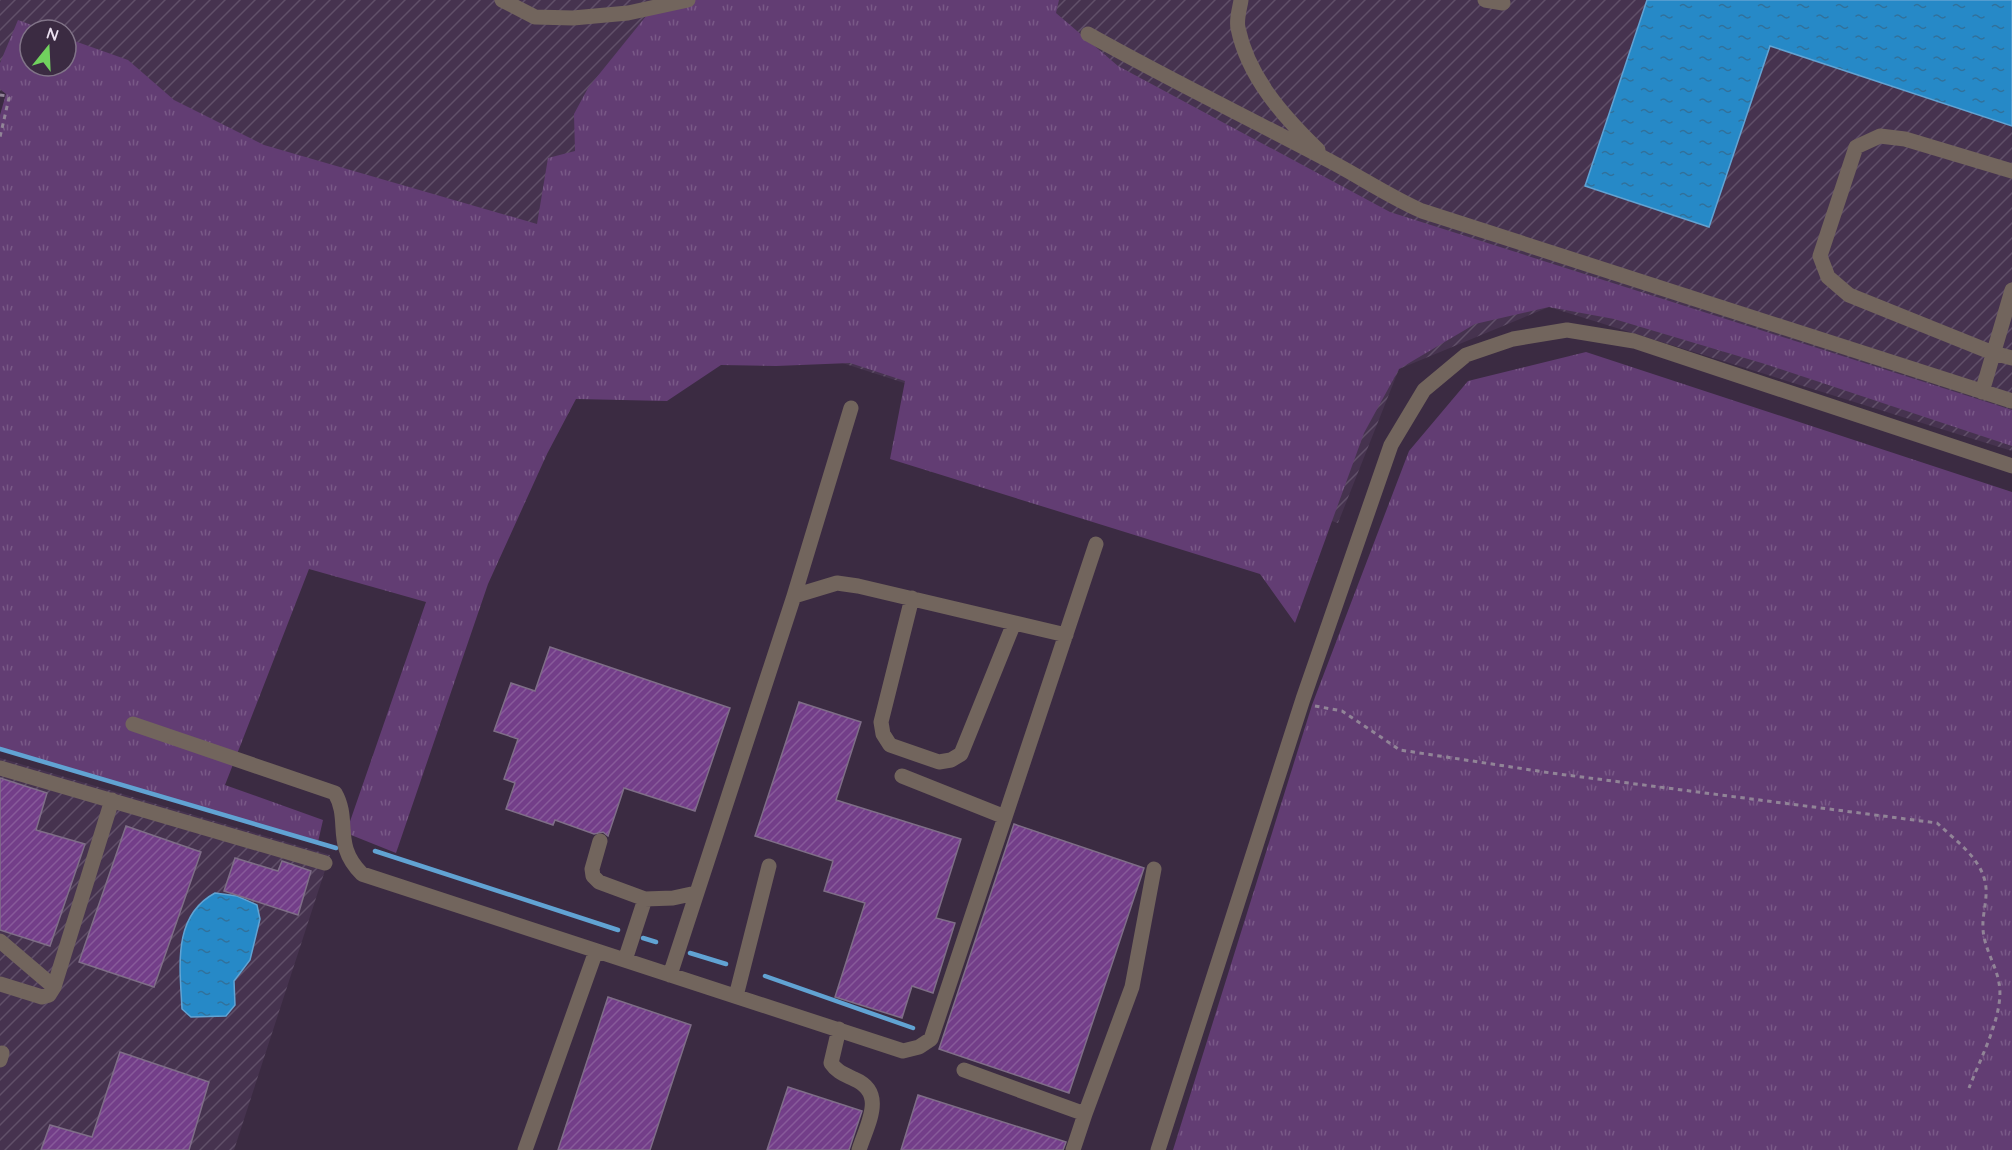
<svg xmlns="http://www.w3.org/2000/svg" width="2012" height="1150" font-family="Quicksand,sans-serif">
  <defs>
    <pattern id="industrial-furrows" width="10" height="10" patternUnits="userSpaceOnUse" patternTransform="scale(1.5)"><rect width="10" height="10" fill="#46334f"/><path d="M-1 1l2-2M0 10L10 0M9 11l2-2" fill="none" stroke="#615069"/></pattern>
    <pattern id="grass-tufts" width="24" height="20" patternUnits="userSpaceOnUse" patternTransform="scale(1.5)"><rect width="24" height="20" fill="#623d73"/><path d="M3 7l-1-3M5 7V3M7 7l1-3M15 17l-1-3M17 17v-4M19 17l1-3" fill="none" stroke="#795987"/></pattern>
    <pattern id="water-ripples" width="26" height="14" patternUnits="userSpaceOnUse" patternTransform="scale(1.5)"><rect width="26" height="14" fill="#2689c7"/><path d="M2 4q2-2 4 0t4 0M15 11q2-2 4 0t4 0" fill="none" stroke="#31719b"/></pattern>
    <pattern id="building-hatch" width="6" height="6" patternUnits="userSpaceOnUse" patternTransform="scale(1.5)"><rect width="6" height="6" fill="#733e89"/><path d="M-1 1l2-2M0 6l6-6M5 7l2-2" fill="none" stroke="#875a9a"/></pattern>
  </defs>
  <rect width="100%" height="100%" fill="#3b2b42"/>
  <path fill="url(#industrial-furrows)" fill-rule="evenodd" d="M 0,0 L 2012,0 L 2012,451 L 1549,307 L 1399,369 L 1338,523 L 0,91 ZM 30,30 L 66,30 L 66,66 L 30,66 Z
    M 0,758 L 330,855 L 234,1150 L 0,1150 Z"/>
  <path fill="url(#grass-tufts)" d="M 659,0 L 1059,0 L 1056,13 L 1118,66 L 1390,212 L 2012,410 L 2012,446 L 1765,364 L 1614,319 L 1549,307 L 1475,324 L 1399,369 L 1364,433 L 1295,623 L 1260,574 L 890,459 L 905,381 L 850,363 L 776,366 L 721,365 L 667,401 L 576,399 L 547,454 L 488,584 L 396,853 L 346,833 L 426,602 L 309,569 L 225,785 L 323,820 L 318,842 L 0,749 L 0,115 L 6,94 L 0,89 L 0,63 L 18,20 L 45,30 L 30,30 L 30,66 L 66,66 L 66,38 L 128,60 L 174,100 L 264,145 L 537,224 L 548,158 L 575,151 L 574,114 L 588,88 Z
    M 1586,352 L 2012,492 L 2012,1150 L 1173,1150 L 1312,705 L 1409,451 L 1468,381 Z"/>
  <path fill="url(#water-ripples)" stroke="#61a3d3" stroke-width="1.5" d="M 1647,0 L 2012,0 L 2012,126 L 1770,46 L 1709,227 L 1585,186 Z
    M 215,893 L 237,896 L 257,905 L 260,919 L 250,960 L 234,981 L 235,1005 L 226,1016 L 191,1017 L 182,1009 C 180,967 172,916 215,893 Z"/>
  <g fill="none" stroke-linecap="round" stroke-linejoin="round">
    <path stroke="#61a3d3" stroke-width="4.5" d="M 0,749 L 336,848
      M 375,851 L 618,930
      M 643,938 L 656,942
      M 690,953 L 726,964
      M 765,976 L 913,1028"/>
  </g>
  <path fill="url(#building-hatch)" stroke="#7f6e88" stroke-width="1.5" d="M 550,647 L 730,708 L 695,811 L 624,788 L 608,836 L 603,832 L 594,834 L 555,820 L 553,825 L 506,809 L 515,783 L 504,779 L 518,739 L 494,731 L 511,683 L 535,691 Z
    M 799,702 L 861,722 L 836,800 L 961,839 L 936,918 L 955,923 L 933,993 L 912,986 L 902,1018 L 835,997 L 865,903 L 824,891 L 833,861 L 755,836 Z
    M 0,778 L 47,793 L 36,830 L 85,844 L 50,946 L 0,930 Z
    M 1014,824 L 1144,868 L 1069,1093 L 939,1049 Z
    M 126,826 L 201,852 L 154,987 L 79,962 Z
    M 235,858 L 278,871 L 282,861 L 311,871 L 298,915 L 224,891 Z
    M 608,997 L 691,1025 L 650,1150 L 558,1150 Z
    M 120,1052 L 209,1082 L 189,1150 L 41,1150 L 50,1125 L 92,1137 Z
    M 788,1087 L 862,1111 L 849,1150 L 767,1150 Z
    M 918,1095 L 1066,1142 L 1063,1150 L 901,1150 Z"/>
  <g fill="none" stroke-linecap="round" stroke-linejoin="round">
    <path stroke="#918497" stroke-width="3" stroke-dasharray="4.5 4.5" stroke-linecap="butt" d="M 0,95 L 7,96 L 9,98 L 0,137
      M 1315,706 L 1342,711 L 1400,750 L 1551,773 L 1937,823 C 1956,841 1984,860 1986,888 C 1987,902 1982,916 1983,929 C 1984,948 1996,965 1999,983 C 2005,1013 1980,1059 1969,1088"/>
    <path stroke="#72655d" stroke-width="15" d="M 502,0 L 535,17 L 573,18 L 628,13 L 688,0
      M 1241,0 C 1240,8 1236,19 1238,28 C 1248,77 1283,116 1318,150
      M 1485,0 L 1503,3
      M 1088,34 C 1166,78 1247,117 1326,159 C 1359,176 1388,196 1422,211 L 2012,401
      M 2012,171 L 1905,139 L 1880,136 L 1856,147 L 1820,256 L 1828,277 L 1849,295 L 1993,353 L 2012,358
      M 1982,392 L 2012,290
      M 794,596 L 837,583 L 858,586 L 1066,635
      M 912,598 L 881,722 L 883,734 L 890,745 L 939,762 L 951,760 L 961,754 L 1014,623
      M 133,724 L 335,793 C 351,821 332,844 362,874 L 903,1051 L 919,1047 L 931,1039 L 1096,544
      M 0,768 L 325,863
      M 902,776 L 1005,817
      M 600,841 L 592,869 L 593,876 L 599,882 L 645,899 L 625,960
      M 645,899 L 673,898 L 696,893
      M 0,941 L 54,987
      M 670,975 L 794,596 L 851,408
      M 0,984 L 42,997 L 49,995 L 54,987 L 112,800
      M 736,996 L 769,866
      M 839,1029 L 831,1063 C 837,1072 844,1074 854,1079 C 887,1093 867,1124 859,1150
      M 0,1060 L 2,1053
      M 964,1070 L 1085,1114
      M 525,1150 L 596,951
      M 1073,1150 L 1085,1114 L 1132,987 L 1154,869
      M 1158,1150 L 1303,699 L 1391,445 L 1424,390 L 1466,355 L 1513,339 L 1567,330 L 1634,341 L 2012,466"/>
  </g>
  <g transform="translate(48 48) rotate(18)"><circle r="28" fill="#3b2b42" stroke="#817488" stroke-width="1.5"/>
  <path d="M0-4.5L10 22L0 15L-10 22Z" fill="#71d25e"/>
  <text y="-9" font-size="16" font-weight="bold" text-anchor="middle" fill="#ebe1f0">N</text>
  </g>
</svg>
